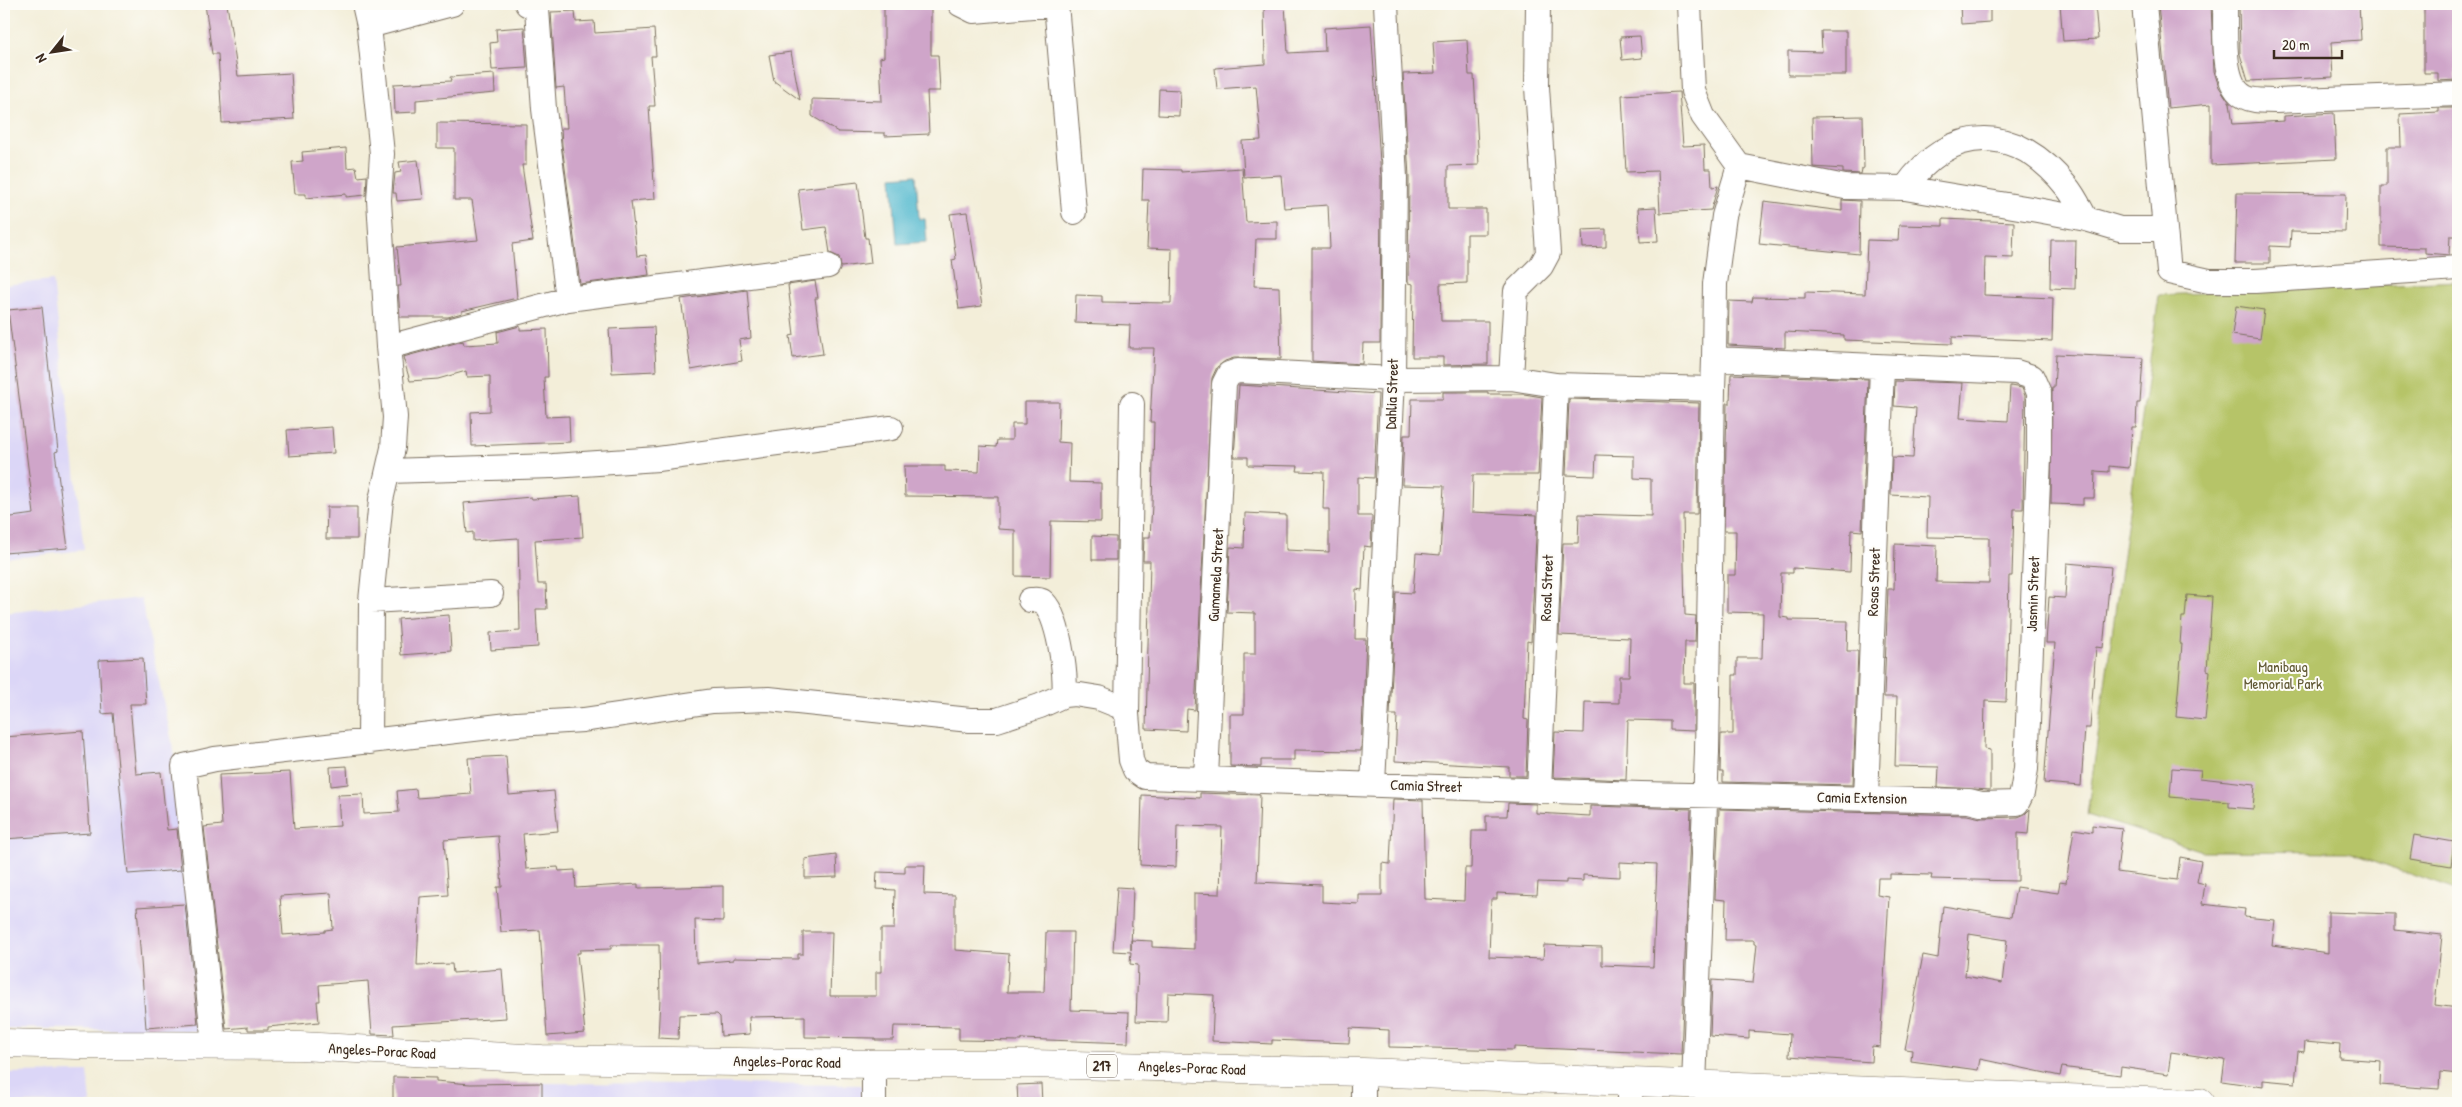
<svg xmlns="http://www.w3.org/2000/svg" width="2462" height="1107" font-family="'Patrick Hand',sans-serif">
  <rect width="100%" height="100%" fill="#fdfcf7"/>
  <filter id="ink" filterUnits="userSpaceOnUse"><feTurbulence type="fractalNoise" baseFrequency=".02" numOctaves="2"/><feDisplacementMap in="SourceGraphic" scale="10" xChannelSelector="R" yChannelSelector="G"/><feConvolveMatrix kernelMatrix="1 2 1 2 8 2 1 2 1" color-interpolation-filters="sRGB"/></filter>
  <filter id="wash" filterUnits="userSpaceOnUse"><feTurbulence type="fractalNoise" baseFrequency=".0096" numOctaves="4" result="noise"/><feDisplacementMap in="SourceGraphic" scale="20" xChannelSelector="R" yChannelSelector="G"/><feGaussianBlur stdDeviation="1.12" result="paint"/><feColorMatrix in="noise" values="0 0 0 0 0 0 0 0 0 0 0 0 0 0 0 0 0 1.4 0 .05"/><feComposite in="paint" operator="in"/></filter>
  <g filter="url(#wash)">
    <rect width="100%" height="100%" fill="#f3eed9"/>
    <path fill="#dbd6f7" d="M 53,280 L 84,550 L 4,559 L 4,285 Z
      M 141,598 L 177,765 L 202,1031 L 4,1028 L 4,613 Z
      M 88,1072 L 91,1103 L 4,1103 L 4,1073 Z
      M 543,1083 L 862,1085 L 862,1103 L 543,1103 Z"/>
    <path fill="#b6c467" stroke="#787742" d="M 2458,281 L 2458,891 L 2349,852 L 2203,851 L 2087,815 L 2159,295 Z"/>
    <path fill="#4fb7cd" stroke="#457076" d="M 916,175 L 919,219 L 925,219 L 927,242 L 897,244 L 892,177 Z"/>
    <g id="blocks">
      <path fill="#cfa5c9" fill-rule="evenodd" d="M 205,4 L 227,4 L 238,76 L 291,73 L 294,119 L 222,123 L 218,54 L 212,54 Z
        M 884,4 L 931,4 L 931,55 L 938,55 L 940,91 L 927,91 L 929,134 L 885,136 L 885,133 L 838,132 L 812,116 L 812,99 L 882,101 L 880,58 L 884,57 Z
        M 1264,4 L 1285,4 L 1288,53 L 1325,51 L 1324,28 L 1371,25 L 1381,178 L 1380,343 L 1363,343 L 1362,364 L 1312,361 L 1312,248 L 1330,248 L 1328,205 L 1284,208 L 1281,175 L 1244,177 L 1242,141 L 1261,140 L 1256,86 L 1217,89 L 1215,68 L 1265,64 Z
        M 1960,4 L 1990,4 L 1990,22 L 1961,24 Z
        M 2060,4 L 2095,4 L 2098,39 L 2063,41 Z
        M 2158,4 L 2211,4 L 2214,71 L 2219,87 L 2230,103 L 2233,124 L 2284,121 L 2284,116 L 2334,113 L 2336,159 L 2211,165 L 2211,104 L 2168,108 Z
        M 2239,4 L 2359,4 L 2361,40 L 2331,42 L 2333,77 L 2248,81 L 2240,54 Z
        M 2424,4 L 2456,4 L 2456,80 L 2438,81 L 2438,73 L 2424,73 Z
        M 575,11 L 576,22 L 594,21 L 595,33 L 654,29 L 656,56 L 651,56 L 655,106 L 649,106 L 655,199 L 631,201 L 637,256 L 646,255 L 649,275 L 580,284 L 562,145 L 561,128 L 567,128 L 564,87 L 556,88 L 551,12 Z
        M 524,27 L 527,68 L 492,70 L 490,43 L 497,42 L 496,29 Z
        M 1821,31 L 1846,31 L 1846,75 L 1788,75 L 1788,51 L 1822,52 Z
        M 1640,36 L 1642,58 L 1622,60 L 1620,37 Z
        M 1467,40 L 1469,75 L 1474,75 L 1479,165 L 1448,166 L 1448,209 L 1486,209 L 1486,234 L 1467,234 L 1467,283 L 1440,284 L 1441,321 L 1488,321 L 1488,364 L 1443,365 L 1443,357 L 1412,357 L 1413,284 L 1408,283 L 1409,177 L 1403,74 L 1435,73 L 1433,42 Z
        M 791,52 L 800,100 L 774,81 L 769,55 Z
        M 494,74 L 495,93 L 416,100 L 416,112 L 395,113 L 394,84 L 451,81 L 450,77 Z
        M 1159,89 L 1180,90 L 1179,116 L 1158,115 Z
        M 1679,92 L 1683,146 L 1704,145 L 1705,169 L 1711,169 L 1712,187 L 1718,186 L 1711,210 L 1660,213 L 1658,171 L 1626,172 L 1622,95 Z
        M 2439,108 L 2458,108 L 2458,236 L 2450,236 L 2449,255 L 2425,253 L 2425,248 L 2381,247 L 2381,186 L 2387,186 L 2387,147 L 2401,147 L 2400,114 L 2439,112 Z
        M 1863,116 L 1864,168 L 1862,169 L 1861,174 L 1843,173 L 1843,169 L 1813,167 L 1812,117 Z
        M 437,123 L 526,124 L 526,165 L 522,165 L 533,241 L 512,244 L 517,298 L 462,311 L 462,313 L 448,317 L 400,317 L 398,286 L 401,286 L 397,247 L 478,240 L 472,200 L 454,200 L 454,148 L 437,148 Z
        M 346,148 L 347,168 L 356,167 L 358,177 L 367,176 L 366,195 L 346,197 L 346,194 L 306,198 L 306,194 L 295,194 L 292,162 L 303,161 L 302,152 Z
        M 418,160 L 423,199 L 397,201 L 396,193 L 393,193 L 395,173 L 401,172 L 399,162 Z
        M 1242,168 L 1246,222 L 1277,221 L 1277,239 L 1256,239 L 1254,286 L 1279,287 L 1281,359 L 1234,358 L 1225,361 L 1217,367 L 1212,378 L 1195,710 L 1187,709 L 1186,731 L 1146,729 L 1150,561 L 1143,561 L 1144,537 L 1150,537 L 1152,505 L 1154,422 L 1150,422 L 1154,348 L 1129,348 L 1130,325 L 1075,323 L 1076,295 L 1102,296 L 1102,302 L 1171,303 L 1172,249 L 1147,248 L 1149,200 L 1142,200 L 1143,169 L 1181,170 L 1181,172 Z
        M 858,182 L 865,238 L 868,238 L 871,263 L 841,267 L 839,257 L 830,253 L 826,227 L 803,230 L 798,189 Z
        M 2237,193 L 2346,194 L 2345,232 L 2291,231 L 2290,247 L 2270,246 L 2270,263 L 2235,263 Z
        M 1842,200 L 1860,201 L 1859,254 L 1759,244 L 1764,201 L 1842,211 Z
        M 1656,207 L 1658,241 L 1640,242 L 1638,208 Z
        M 967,212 L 982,306 L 959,309 L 952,260 L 956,259 L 950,214 Z
        M 1943,219 L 2014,222 L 2013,258 L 1985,257 L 1984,295 L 2053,298 L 2052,341 L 1952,337 L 1952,344 L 1844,340 L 1844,335 L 1785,332 L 1785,348 L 1728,345 L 1729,301 L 1752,302 L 1753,297 L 1805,298 L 1805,292 L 1865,294 L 1867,240 L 1898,241 L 1899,225 L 1943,226 Z
        M 1606,229 L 1606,247 L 1583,248 L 1582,230 Z
        M 2051,240 L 2076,240 L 2075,289 L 2050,288 Z
        M 815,281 L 818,298 L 815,298 L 823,354 L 793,358 L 790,336 L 794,335 L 788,285 Z
        M 747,290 L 751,338 L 739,340 L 742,361 L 691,370 L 681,299 Z
        M 2236,306 L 2264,310 L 2260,339 L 2232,335 Z
        M 42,307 L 58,451 L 55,452 L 68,548 L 4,553 L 4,518 L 34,514 L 8,310 Z
        M 520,326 L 520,330 L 547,329 L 548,377 L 544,377 L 546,417 L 569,416 L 570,442 L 472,446 L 471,412 L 490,411 L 490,376 L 467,377 L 466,371 L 438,379 L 410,381 L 403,357 L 463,341 L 464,345 L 498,343 L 497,332 Z
        M 654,327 L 656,371 L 612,373 L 609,329 Z
        M 2056,354 L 2143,358 L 2140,403 L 2137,403 L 2136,427 L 2132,427 L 2129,468 L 2109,466 L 2109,472 L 2095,471 L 2094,498 L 2083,498 L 2083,505 L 2051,504 L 2052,388 L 2054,388 Z
        M 1731,374 L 1868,379 L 1862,531 L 1851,530 L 1850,572 L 1793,568 L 1793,573 L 1781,573 L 1780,617 L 1789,618 L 1789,620 L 1848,621 L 1847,651 L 1858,651 L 1853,785 L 1723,782 L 1723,772 L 1720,772 L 1721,734 L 1733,734 L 1733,675 L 1737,675 L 1737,658 L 1762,658 L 1763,613 L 1727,612 L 1727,575 L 1735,575 L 1736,531 L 1724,531 L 1727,403 L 1730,403 Z
        M 1895,381 L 1963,383 L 1960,418 L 2008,421 L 2010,386 L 2022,388 L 2025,396 L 2023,509 L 2014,509 L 2012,576 L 2009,576 L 2006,702 L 1985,701 L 1984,749 L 1990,750 L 1990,790 L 1938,787 L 1939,767 L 1895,766 L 1897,697 L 1884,697 L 1888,589 L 1894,589 L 1895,544 L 1937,546 L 1936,582 L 1989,583 L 1989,538 L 1927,537 L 1928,497 L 1891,495 L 1892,457 L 1913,458 L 1916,408 L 1894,406 Z
        M 1239,385 L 1378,394 L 1374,478 L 1358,477 L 1358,516 L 1372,516 L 1371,547 L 1364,546 L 1362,590 L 1356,589 L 1355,639 L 1366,639 L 1361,751 L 1294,750 L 1294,760 L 1261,760 L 1261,767 L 1230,766 L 1230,714 L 1244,714 L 1244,654 L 1255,654 L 1255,613 L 1227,612 L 1230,547 L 1244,548 L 1245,513 L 1286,515 L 1286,550 L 1329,552 L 1329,509 L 1323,509 L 1324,472 L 1297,471 L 1298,466 L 1248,465 L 1248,457 L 1234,457 Z
        M 1443,392 L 1488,392 L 1488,394 L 1524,394 L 1542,397 L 1538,475 L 1473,475 L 1472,512 L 1537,515 L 1531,642 L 1527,641 L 1524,719 L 1528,720 L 1526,776 L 1509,776 L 1509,767 L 1395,761 L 1397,715 L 1390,715 L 1396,592 L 1413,593 L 1416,553 L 1440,555 L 1444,486 L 1402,485 L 1404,435 L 1411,435 L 1412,399 L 1443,399 Z
        M 1569,399 L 1699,403 L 1697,514 L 1683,514 L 1685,615 L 1696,616 L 1695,642 L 1685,642 L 1684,683 L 1694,683 L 1694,731 L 1670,730 L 1670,721 L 1628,720 L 1626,780 L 1553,777 L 1555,732 L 1584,733 L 1585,702 L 1619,703 L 1619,676 L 1629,676 L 1630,638 L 1559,635 L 1563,543 L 1578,543 L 1579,514 L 1651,516 L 1651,479 L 1634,478 L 1634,456 L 1596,455 L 1595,476 L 1566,475 Z
        M 1025,402 L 1059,402 L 1058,442 L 1070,443 L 1069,482 L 1101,483 L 1101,522 L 1051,521 L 1050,577 L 1015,576 L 1015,530 L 998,529 L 998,497 L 905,496 L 904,466 L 945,466 L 945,471 L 979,472 L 980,446 L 996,447 L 997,440 L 1012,440 L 1012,424 L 1025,424 Z
        M 332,427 L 334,453 L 289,456 L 287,430 Z
        M 580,496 L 583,537 L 535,540 L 538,584 L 546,584 L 547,609 L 536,609 L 538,647 L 491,650 L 490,633 L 520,631 L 518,538 L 473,541 L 473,532 L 467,533 L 464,503 L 531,497 L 532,499 Z
        M 327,507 L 357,507 L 357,539 L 326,539 Z
        M 1092,536 L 1116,537 L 1116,560 L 1092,560 Z
        M 2067,563 L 2111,567 L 2103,648 L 2096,647 L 2090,728 L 2085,728 L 2081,786 L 2044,783 L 2055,643 L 2046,643 L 2049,597 L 2065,598 Z
        M 2187,595 L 2212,597 L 2207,670 L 2210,671 L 2205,720 L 2176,717 L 2182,644 L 2180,644 L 2182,617 L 2185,617 Z
        M 449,615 L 451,651 L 401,655 L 398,619 Z
        M 143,658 L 146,704 L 130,704 L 136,774 L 161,772 L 167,830 L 177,829 L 181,870 L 128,874 L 113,713 L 102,714 L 99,660 Z
        M 83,731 L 90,833 L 4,839 L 4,737 Z
        M 506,756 L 509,795 L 554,791 L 558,831 L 523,834 L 526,869 L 558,867 L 559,871 L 575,870 L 576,888 L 638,884 L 638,888 L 723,886 L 723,921 L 695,920 L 696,963 L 733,960 L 733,958 L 798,959 L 798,954 L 803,954 L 803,932 L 832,932 L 830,996 L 876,996 L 876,972 L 881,972 L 881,929 L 894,929 L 895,890 L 876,889 L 877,872 L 905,873 L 905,865 L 925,865 L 924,894 L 955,895 L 955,950 L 1009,954 L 1007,992 L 1044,992 L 1046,932 L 1073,932 L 1071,1010 L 1129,1012 L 1128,1043 L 1021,1039 L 1021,1041 L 959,1040 L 959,1027 L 894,1026 L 893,1040 L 875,1040 L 875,1038 L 805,1037 L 805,1016 L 749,1017 L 750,1034 L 721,1036 L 720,1017 L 717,1014 L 679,1015 L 678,1039 L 658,1038 L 660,999 L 659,945 L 611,945 L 611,949 L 580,950 L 580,953 L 577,953 L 585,1033 L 547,1036 L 540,930 L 501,932 L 497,887 L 502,887 L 498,836 L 444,840 L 448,895 L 420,897 L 417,965 L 452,964 L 453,973 L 502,969 L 506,1018 L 393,1025 L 394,1035 L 372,1034 L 368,981 L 319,985 L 320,1001 L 317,1001 L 319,1022 L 268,1027 L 268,1030 L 248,1030 L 248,1027 L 226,1029 L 204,827 L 222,825 L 219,775 L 290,772 L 294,829 L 340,826 L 338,795 L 363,794 L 364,814 L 399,812 L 397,791 L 416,789 L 417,798 L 471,794 L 468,758 ZM 331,893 L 333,929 L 325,930 L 325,932 L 283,935 L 280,896 Z
        M 347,766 L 348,784 L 331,786 L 330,767 Z
        M 2172,768 L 2201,770 L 2200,778 L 2255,784 L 2253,809 L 2229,807 L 2229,802 L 2170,797 Z
        M 1200,793 L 1260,795 L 1257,882 L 1322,885 L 1322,902 L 1359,904 L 1359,895 L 1382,895 L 1382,863 L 1390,864 L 1393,799 L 1423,800 L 1425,899 L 1464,901 L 1465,868 L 1471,868 L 1472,831 L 1486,831 L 1486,816 L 1507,816 L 1508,803 L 1536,804 L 1536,813 L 1590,816 L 1590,806 L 1691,809 L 1681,1054 L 1514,1047 L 1514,1050 L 1389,1047 L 1389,1030 L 1350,1028 L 1349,1043 L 1272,1040 L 1272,1044 L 1212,1041 L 1214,995 L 1168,993 L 1167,1022 L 1136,1021 L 1138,965 L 1130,964 L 1131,952 L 1113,951 L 1117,887 L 1133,888 L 1131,950 L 1131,940 L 1152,941 L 1152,947 L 1194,949 L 1194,893 L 1220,894 L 1222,827 L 1177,826 L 1176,867 L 1140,865 L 1142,795 L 1200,798 ZM 1620,862 L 1657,864 L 1653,967 L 1602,965 L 1602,947 L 1544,945 L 1543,959 L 1489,957 L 1491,899 L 1497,899 L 1497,893 L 1537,895 L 1538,882 L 1566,883 L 1566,880 L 1583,881 L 1583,875 L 1620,877 Z
        M 1719,809 L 1967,815 L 1981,818 L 2018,817 L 2025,814 L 2030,809 L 2028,834 L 2018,833 L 2018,881 L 1931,879 L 1932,875 L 1890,874 L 1890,878 L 1878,878 L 1877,895 L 1889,897 L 1880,1047 L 1872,1046 L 1871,1062 L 1789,1056 L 1790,1034 L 1749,1031 L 1749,1039 L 1710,1036 L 1712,980 L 1753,983 L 1757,944 L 1754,944 L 1754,940 L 1725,940 L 1726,900 L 1715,899 Z
        M 2092,825 L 2122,829 L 2117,872 L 2177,880 L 2180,857 L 2201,861 L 2197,882 L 2205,884 L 2202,904 L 2245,909 L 2244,917 L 2275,920 L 2272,945 L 2328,953 L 2328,912 L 2395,914 L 2395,930 L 2442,935 L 2435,1005 L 2458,1008 L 2458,1074 L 2440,1072 L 2439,1089 L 2380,1085 L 2381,1061 L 2339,1058 L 2340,1045 L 2305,1042 L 2304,1052 L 2298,1051 L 2295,1083 L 2263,1080 L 2263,1087 L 2222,1081 L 2225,1060 L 2171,1052 L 2168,1074 L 2121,1067 L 2120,1075 L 2062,1067 L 2060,1076 L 1980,1059 L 1978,1070 L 1911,1061 L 1912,1050 L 1905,1049 L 1923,955 L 1938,958 L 1943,906 L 2011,917 L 2016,887 L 2058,893 L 2060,882 L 2066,883 L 2074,829 L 2092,832 ZM 1969,934 L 2007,940 L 2002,983 L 1965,976 Z
        M 2414,835 L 2454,842 L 2451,866 L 2410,859 Z
        M 836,855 L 837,877 L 805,878 L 805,859 Z
        M 185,904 L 198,1024 L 146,1028 L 137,907 Z
        M 393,1077 L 436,1078 L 436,1081 L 470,1084 L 542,1083 L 542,1103 L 393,1103 Z
        M 1041,1084 L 1042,1103 L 1018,1103 L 1017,1085 Z"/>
    </g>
  </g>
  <g filter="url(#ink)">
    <use href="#blocks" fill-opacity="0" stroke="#7b6f5f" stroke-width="1"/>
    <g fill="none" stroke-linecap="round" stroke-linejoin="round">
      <g stroke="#7b6f5f" stroke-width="26">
        <path id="minor" d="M 364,4 L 369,26 L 382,154 L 379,200 L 388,347 L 395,417 L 393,448 L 381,500 L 371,601 L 370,742
          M 527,4 L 537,9 L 544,109 L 568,299
          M 960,4 L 974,11 L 1056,4 L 1074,212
          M 1689,4 L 1693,91 L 1703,116 L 1739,166
          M 2144,4 L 2169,272 L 2209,281 L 2255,281 L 2458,268
          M 2225,4 C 2226,28 2220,85 2245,97 C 2254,102 2266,100 2276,101 L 2458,94
          M 369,26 L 452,4
          M 1905,188 C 1952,122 2016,124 2066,186 C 2074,195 2080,208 2086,219
          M 388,347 L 568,299 L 828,266
          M 1714,359 L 1715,284 L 1724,216 L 1739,166 L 1845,187 L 1905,188 L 2037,210 L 2086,219 L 2120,229 L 2164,229
          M 1511,378 L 1516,291 L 1541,266 L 1548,253 L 1537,87 L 1538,4
          M 1132,404 L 1127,714 L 1131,760 L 1135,770 L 1145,777 L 1641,794 L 1969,801 L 1981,804 L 2017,803 L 2022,793 L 2026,769 L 2039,458 L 2039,393 L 2032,377 L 2016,372 L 1714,359 L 1713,389 L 1556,385 L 1511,378 L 1393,379 L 1238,371 L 1229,374 L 1224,384 L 1206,778
          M 388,471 L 553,466 L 658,459 L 891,428
          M 1030,600 C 1034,600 1038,599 1042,601 C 1058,612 1067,676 1064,695
          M 371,601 L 491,594
          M 1373,784 L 1393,379 L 1395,178 L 1386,4
          M 1539,791 L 1556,385
          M 1866,798 L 1882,367
          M 214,1044 L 184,766 L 215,759 L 517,724 L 583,720 L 713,701 L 769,699 L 970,720 L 997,720 L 1040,706 L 1064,695 L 1074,694 L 1099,698 L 1119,706 L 1127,714
          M 1630,1083 L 1630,1103
          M 1694,1085 L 1707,752 L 1713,389
          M 874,1103 L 874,1064
          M 1363,1103 L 1363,1072"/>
      </g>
      <g stroke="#7b6f5f" stroke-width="29">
        <path id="major" d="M 4,1043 L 77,1045 L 300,1046 L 542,1059 L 874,1064 L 1031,1064 L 1363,1072 L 2200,1103"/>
      </g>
      <use href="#minor" stroke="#fff" stroke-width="24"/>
      <use href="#major" stroke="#fff" stroke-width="28"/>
    </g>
  </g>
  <g text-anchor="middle" stroke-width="4" stroke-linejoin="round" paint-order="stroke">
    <rect fill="#fdfcf7" stroke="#75695f" stroke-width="1" x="1087" y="1054.5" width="30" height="23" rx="4"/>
    <g font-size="14" font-weight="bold" fill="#3b2a1e">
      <text x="1102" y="1071">217</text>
    </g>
    <g font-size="15" fill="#3b2a1e" stroke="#fdfcf7">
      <text transform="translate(1392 394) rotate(-88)" y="5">Dahlia Street</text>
      <text transform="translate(1216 575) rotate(-87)" y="5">Gumamela Street</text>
      <text transform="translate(1874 582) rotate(-88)" y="5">Rosas Street</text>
      <text transform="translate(1547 588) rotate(-88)" y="5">Rosal Street</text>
      <text transform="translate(2033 594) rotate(-88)" y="5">Jasmin Street</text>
      <text transform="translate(1426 786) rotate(2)" y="5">Camia Street</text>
      <text transform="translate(1862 798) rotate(1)" y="5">Camia Extension</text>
      <text transform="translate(382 1051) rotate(3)" y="5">Angeles-Porac Road</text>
      <text transform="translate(787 1062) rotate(1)" y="5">Angeles-Porac Road</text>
      <text transform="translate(1192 1068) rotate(2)" y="5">Angeles-Porac Road</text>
    </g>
    <g font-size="15" fill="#605834" stroke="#fdfcf7">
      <text x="2283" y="672">Manibaug<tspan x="2283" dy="17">Memorial Park</tspan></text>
    </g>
  </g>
  <rect width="2462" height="1107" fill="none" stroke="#fdfcf7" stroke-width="20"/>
  <g transform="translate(52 52) rotate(240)" stroke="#fdfcf7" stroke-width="4" paint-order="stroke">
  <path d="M0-4L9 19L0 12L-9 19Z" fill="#3b2a1e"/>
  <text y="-8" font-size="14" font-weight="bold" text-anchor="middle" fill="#3b2a1e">N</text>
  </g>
  <path d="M2274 50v8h68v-8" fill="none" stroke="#3b2a1e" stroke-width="2.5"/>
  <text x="2282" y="50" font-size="15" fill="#3b2a1e" stroke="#fdfcf7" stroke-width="4" paint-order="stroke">20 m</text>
</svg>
